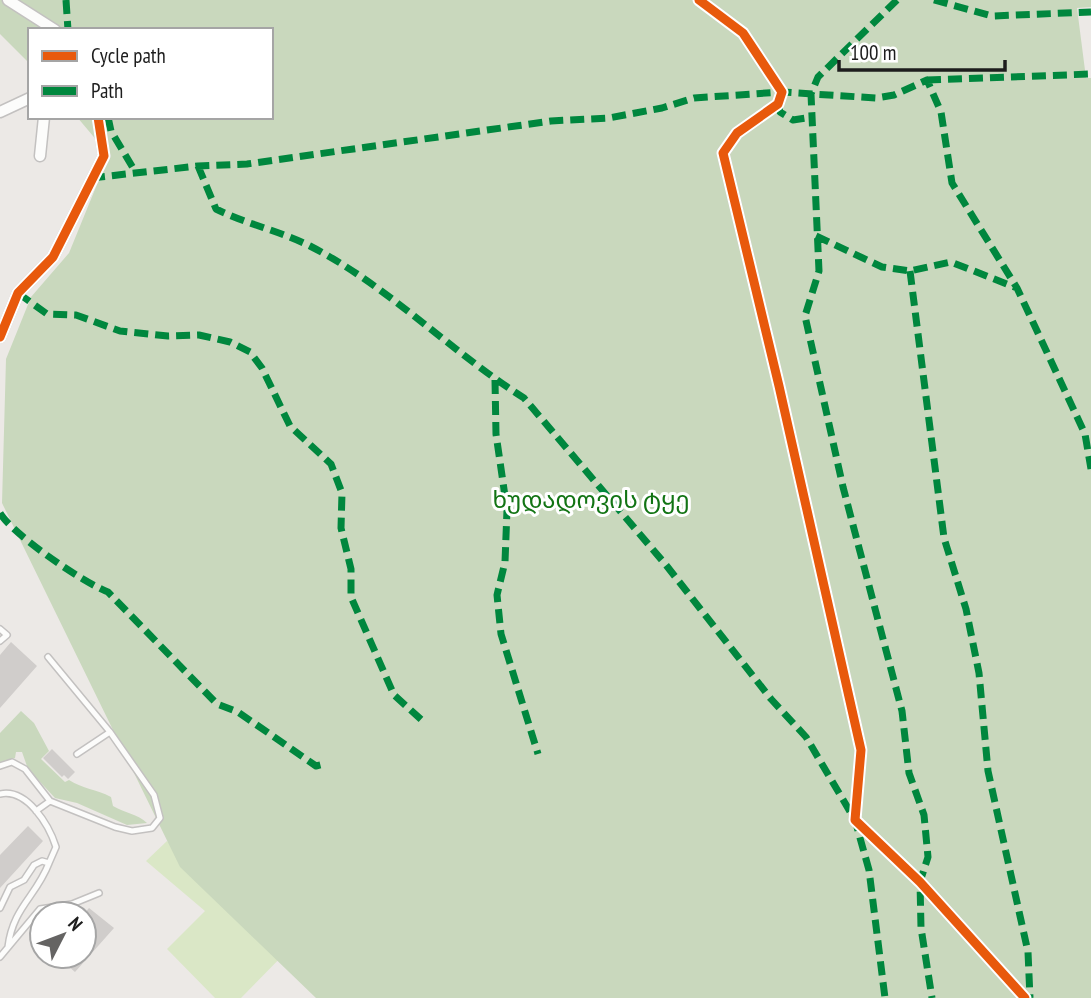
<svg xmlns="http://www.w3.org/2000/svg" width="1091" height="998" font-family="'PT Sans Narrow','Noto Sans Georgian',sans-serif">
  <rect width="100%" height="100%" fill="#ece9e6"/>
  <path fill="#dae7c6" d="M 167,841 L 291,947 L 241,998 L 215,998 L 167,949 L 205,911 L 146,861 Z"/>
  <path fill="#c9d8bd" d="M 0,0 L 1091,0 L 1091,7 L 1077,8 L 1086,78 L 1091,78 L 1091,998 L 316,998 L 180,867 L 2,503 L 6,359 L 31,297 L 69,253 L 109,155 L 77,117 L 271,117 L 271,30 L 30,30 L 30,64 L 0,34 Z
    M 21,711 L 34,723 L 49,751 L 41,759 L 65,782 L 69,780 C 83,789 96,789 111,797 L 113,806 C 124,813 138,814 147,823 L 127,825 L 77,803 L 55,798 L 28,769 L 22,752 L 16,752 L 15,758 L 0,763 L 0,733 Z"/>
  <path fill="#d0cdcb" d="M 11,642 L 37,666 L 0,708 L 0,655 Z
    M 52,749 L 75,772 L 68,779 L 64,775 L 62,777 L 43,758 Z
    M 28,826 L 43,841 L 0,888 L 0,855 Z
    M 89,908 L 114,928 L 75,972 L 59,958 L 84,956 L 84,914 Z"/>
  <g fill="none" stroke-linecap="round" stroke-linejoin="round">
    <g stroke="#c3c1c0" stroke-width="8">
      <path id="lane" d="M 0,629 L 7,635 L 0,641
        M 48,657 L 110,732
        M 0,766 L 12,762 L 25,769 L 50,801
        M 0,794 C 27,788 49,825 56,847 L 49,863 L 42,861 L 34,865 L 24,880 L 10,887 L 0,908
        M 36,811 L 50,801 L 115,827 L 132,831 L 152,828 L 160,818 L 154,795 L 110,732 L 77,754
        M 8,947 C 13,907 36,897 49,863
        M 0,957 L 40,909 L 72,904 L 99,893"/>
    </g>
    <g stroke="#c3c1c0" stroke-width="13">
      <path id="street" d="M 8,0 L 55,30
        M 699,0 L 743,33 L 782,92 L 778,104 L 737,133 L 723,153 L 779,386 L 861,750 L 855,820 L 920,882 L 1025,998
        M 0,112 L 30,98
        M 40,156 L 44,117
        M 0,337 L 18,293 L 53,257 L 104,156 L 98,117"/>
    </g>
    <use href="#lane" stroke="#fcfcfb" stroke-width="5"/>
    <use href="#street" stroke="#fcfcfb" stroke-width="10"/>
    <path stroke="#00873e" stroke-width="7" stroke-dasharray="14 7" stroke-linecap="butt" d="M 66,0 L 68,30
      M 897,0 L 818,77 L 811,94 L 819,271 L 805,316 L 843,487 L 902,711 L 909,773 L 924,815 L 928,857 L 920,882 L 921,928 L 932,998
      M 934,0 L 992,16 L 1091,12
      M 927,80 L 1091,74
      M 778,104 L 780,112 L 793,120 L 813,117
      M 108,117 L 111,131 L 136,173
      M 198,166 L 216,209 C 246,224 280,231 310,246 C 388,286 450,351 524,398 L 666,565 L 771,699 L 806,737 L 855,820 L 869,870 L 885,998
      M 91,178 L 198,166 L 247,164 L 551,121 L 609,118 L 662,108 L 694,98 L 782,92 L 876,98 L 894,95 L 927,80 L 941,112 L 952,183 L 1017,288 L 1085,434 L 1091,469
      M 816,236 L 882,267 L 910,271 L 951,262 L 1017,288
      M 910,271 L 944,538 L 966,609 L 979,673 L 988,771 L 1028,952 L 1030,998
      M 18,293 L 47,314 L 76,315 L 120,331 L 168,336 L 199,335 L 230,342 L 250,352 L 262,368 L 290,426 L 331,464 L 342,493 L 341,528 L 351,569 L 351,597 L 394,695 L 425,723
      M 495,380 L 496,434 L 507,510 L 505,562 L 497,595 L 501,634 L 538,754
      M 0,513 C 13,535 84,583 108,592 L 217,704 L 238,712 L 316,766 L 324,764"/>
    <g stroke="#fff" stroke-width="13">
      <path id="cycleway" d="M 699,0 L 743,33 L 782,92 L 778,104 L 737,133 L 723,153 L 779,386 L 861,750 L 855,820 L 920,882 L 1025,998
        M 0,337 L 18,293 L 53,257 L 104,156 L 98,117"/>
    </g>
    <use href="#cycleway" stroke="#e8590c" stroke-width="9"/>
  </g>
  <g text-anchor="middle" stroke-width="6" stroke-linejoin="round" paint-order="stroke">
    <g font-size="24" fill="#127414" stroke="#fff">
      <text x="591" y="508">ხუდადოვის ტყე</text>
    </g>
  </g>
  <rect x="28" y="28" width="245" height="91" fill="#ffffff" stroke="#a5a5a5" stroke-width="2"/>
  <rect x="42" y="51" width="35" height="10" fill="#e8590c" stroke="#a5a5a5" stroke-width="2"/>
  <text x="91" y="63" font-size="21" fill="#1d1d1d">Cycle path</text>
  <rect x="42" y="86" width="35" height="10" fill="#00873e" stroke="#a5a5a5" stroke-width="2"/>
  <text x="91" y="98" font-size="21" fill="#1d1d1d">Path</text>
  <g transform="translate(63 935) rotate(48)"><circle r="33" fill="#ffffff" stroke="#a5a5a5" stroke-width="2"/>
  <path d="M0-5L12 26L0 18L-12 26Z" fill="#656463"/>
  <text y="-10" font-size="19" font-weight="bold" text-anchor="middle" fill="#1d1d1d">N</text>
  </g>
  <path d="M839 60v10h166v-10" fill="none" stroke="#1d1d1d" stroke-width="3.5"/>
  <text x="850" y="60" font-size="21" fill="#1d1d1d" stroke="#ffffff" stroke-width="5" paint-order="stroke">100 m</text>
</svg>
